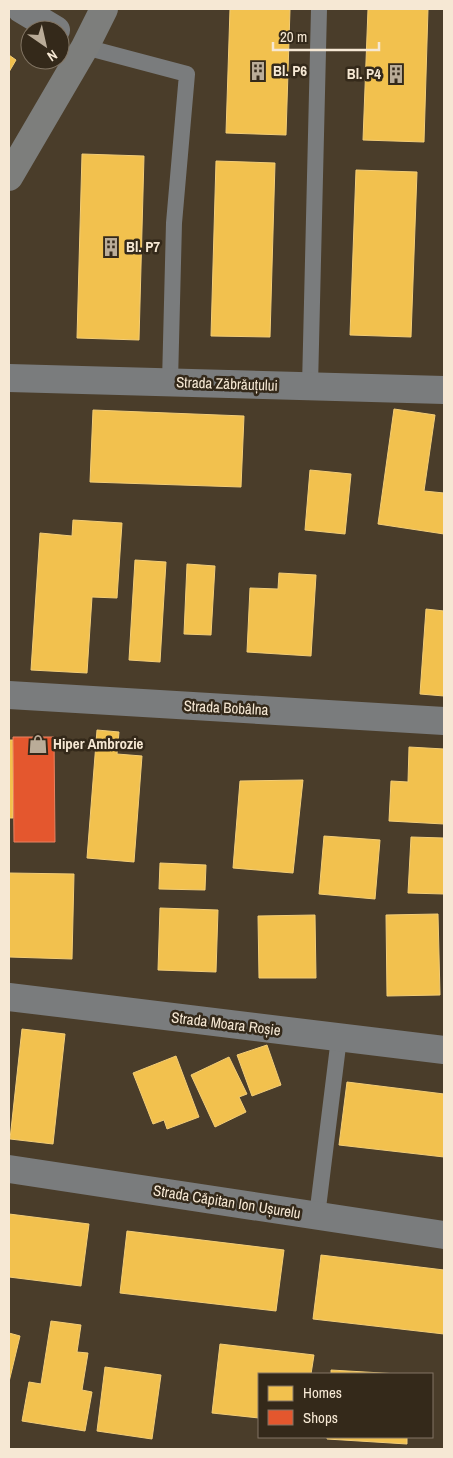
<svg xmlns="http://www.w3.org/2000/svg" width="453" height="1458" font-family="'Archivo Narrow',sans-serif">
  <rect width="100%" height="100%" fill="#4a3d2a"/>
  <path fill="#f2c14e" stroke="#f3cd76" d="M 230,9 L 290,9 L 286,135 L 226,133 Z
    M 368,9 L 428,9 L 424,142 L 363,140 Z
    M 9,55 L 16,60 L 9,72 Z
    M 82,154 L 144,156 L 139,340 L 77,338 Z
    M 216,161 L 275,163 L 270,337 L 211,336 Z
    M 356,170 L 417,172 L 411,337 L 350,335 Z
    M 394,409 L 435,415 L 424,491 L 444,493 L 444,534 L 378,524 Z
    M 93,410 L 244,416 L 241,487 L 90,482 Z
    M 310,470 L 351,474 L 345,534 L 305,530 Z
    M 73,520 L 122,523 L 117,598 L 92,597 L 87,673 L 31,670 L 40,533 L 72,536 Z
    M 135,560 L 166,562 L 160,662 L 129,660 Z
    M 187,564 L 215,566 L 211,635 L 184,634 Z
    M 279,573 L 316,575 L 311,656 L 247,652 L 250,588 L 278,589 Z
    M 426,609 L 444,611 L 444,696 L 420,694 Z
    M 97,730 L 119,732 L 117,754 L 142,756 L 134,862 L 87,858 Z
    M 9,740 L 14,740 L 13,818 L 9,818 Z
    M 409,747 L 444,749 L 444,824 L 389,821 L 391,781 L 408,782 Z
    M 303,780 L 293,873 L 233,868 L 240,781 Z
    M 324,836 L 380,840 L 375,899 L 319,894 Z
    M 411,837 L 444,838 L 444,894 L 408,893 Z
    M 160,863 L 206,865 L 205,890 L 159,889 Z
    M 9,873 L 74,874 L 72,959 L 9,957 Z
    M 160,908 L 218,910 L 216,972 L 158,970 Z
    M 438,914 L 440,995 L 387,996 L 386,915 Z
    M 315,915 L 316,978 L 259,978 L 258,916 Z
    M 22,1029 L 65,1034 L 53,1144 L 10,1139 Z
    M 267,1045 L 281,1085 L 252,1096 L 237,1055 Z
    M 176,1056 L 199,1117 L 167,1129 L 164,1120 L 153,1124 L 133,1073 Z
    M 229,1057 L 247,1094 L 239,1097 L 246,1112 L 215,1127 L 191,1075 Z
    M 347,1082 L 444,1094 L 444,1157 L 339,1145 Z
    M 9,1214 L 89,1224 L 81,1286 L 9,1277 Z
    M 127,1231 L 284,1250 L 276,1311 L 120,1293 Z
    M 321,1255 L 444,1270 L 444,1334 L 313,1319 Z
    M 51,1321 L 81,1325 L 77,1352 L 88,1353 L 82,1390 L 92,1392 L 85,1431 L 22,1421 L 29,1382 L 41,1384 Z
    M 9,1333 L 20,1336 L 9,1382 Z
    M 220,1344 L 314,1355 L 311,1374 L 259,1374 L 259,1418 L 212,1413 Z
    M 105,1367 L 161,1375 L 152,1439 L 97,1431 Z
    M 331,1370 L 399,1374 L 331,1374 Z
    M 327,1437 L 407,1437 L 407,1444 L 327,1439 Z"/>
  <path fill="#e4572e" stroke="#e98260" d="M 13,737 L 54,737 L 55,842 L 14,842 Z"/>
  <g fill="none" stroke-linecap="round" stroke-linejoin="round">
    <path stroke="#7a7c7d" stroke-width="16" d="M 85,47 L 187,74 L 174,223 L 170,382
      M 310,386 L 319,9
      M 317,1216 L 339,1038"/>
    <path stroke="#7a7c7d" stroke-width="28" d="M 21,9 L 56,30
      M 9,378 L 444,390
      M 9,695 L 444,721
      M 9,997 L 444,1050
      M 9,1169 L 444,1235"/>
    <path stroke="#7d7e7c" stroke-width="28" d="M 9,177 L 85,47 L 104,9"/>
  </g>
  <defs>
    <g id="building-bare" transform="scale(1.5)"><path d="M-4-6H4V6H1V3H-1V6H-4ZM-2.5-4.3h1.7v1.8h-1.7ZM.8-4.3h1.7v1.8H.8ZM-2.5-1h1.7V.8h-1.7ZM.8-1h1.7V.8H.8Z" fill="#baac98" stroke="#34291a" stroke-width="2.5" paint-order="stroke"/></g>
    <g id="shop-bare" transform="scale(1.5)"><path d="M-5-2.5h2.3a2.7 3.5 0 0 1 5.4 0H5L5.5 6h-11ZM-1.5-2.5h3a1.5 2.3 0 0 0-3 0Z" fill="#baac98" stroke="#34291a" stroke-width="2.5" paint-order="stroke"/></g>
  </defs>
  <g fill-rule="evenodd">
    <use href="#building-bare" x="258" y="71"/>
    <use href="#building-bare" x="396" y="74"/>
    <use href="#building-bare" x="111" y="247"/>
    <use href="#shop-bare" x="38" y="744"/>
  </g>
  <g text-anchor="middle" stroke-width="5" stroke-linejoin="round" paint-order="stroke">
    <g font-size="15" font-weight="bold" fill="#f6e8d4" stroke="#34291a" text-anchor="start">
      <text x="273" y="76">Bl. P6</text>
      <text x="381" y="79" text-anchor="end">Bl. P4</text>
      <text x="126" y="252">Bl. P7</text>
      <text x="53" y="749">Hiper Ambrozie</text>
    </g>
    <g font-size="15" fill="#f6e8d4" stroke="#34291a">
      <text transform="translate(227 384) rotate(2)" y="5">Strada Zăbrăuțului</text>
      <text transform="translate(226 708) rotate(3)" y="5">Strada Bobâlna</text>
      <text transform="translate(226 1024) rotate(7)" y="5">Strada Moara Roșie</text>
      <text transform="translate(227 1202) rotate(9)" y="5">Strada Căpitan Ion Ușurelu</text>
    </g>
  </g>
  <rect width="453" height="1458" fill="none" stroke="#f6e8d4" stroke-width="20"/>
  <rect x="258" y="1373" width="175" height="65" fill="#34291a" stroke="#827564"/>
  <rect x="268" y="1386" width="25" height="15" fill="#f2c14e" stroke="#827564"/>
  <text x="303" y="1398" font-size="15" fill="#f6e8d4">Homes</text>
  <rect x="268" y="1410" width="25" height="15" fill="#e4572e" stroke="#827564"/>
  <text x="303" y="1423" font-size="15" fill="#f6e8d4">Shops</text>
  <g transform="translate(45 45) rotate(146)"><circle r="24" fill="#34291a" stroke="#827564"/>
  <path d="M0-4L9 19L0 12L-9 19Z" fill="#baac98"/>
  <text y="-8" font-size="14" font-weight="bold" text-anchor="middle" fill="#f6e8d4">N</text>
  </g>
  <path d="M273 42v8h106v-8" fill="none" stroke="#f6e8d4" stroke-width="2.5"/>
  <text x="280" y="42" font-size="15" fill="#f6e8d4" stroke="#34291a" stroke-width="4" paint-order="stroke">20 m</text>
</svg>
